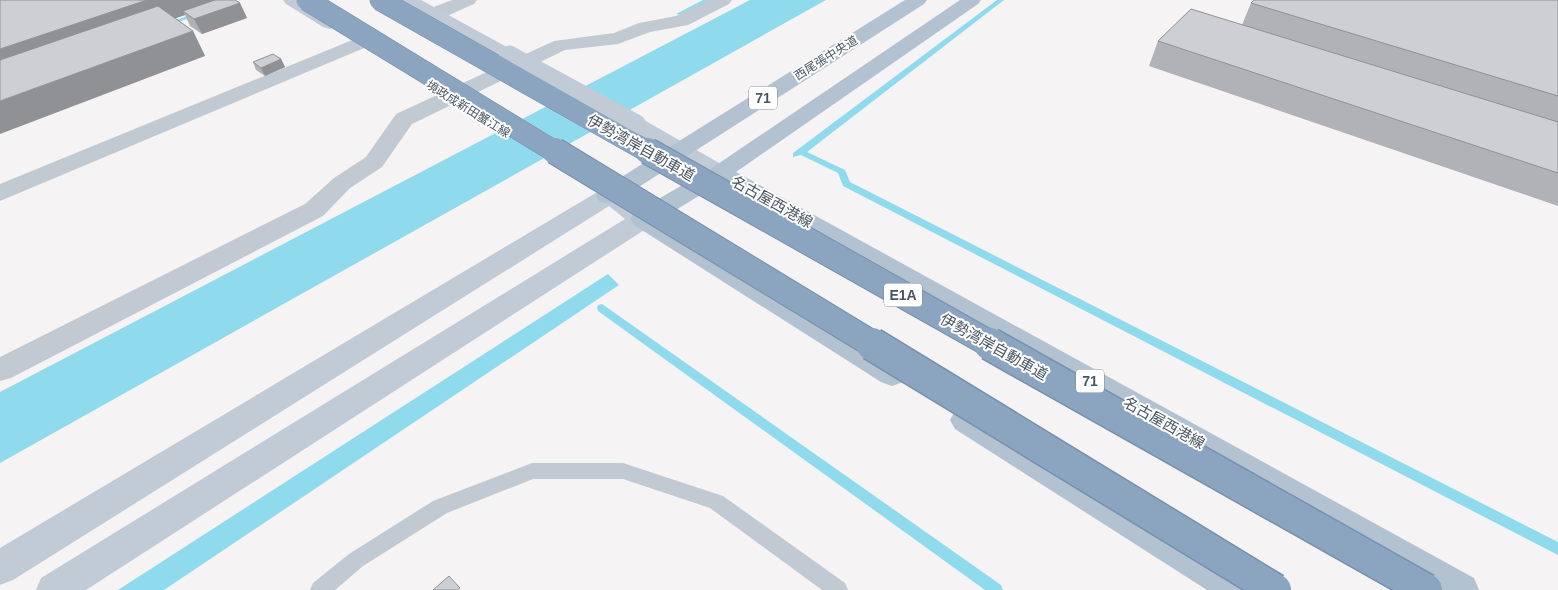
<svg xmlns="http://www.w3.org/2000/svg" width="1558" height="590" font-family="Helvetica,'Noto Sans JP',sans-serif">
  <rect width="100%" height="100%" fill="#f5f3f3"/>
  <path fill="#90daee" d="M 750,0 L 826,0 L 0,463 L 0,392 Z
    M 608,274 L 619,285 L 164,590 L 118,590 Z"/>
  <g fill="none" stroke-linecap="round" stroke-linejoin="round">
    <path fill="#90daee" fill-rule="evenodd" d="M 703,0 L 711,0 L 681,15 L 676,14 Z
      M 997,0 L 1004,0 L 807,152 L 845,170 L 850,182 L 1558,542 L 1558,555 L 843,186 L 838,173 L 801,155 L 793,157 L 793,153 Z
      M 195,13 L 200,14 L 168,26 L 163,25 Z
      M 602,304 L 1001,585 L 1003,590 L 985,590 L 598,311 L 597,308 L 598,305 Z"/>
    <path fill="#c1cad2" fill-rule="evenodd" d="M 532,463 L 623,463 L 723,496 L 845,583 L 848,590 L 822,590 L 710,508 L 623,479 L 533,479 L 447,513 L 363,566 L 335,590 L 310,590 L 313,583 L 349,554 L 433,501 Z"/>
    <path fill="#c1cad2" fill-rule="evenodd" d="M 452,0 L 477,0 L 474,4 C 460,9 442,22 426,18 L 424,14 L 426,10 Z
      M 709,0 L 732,0 L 729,4 L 688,25 L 650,32 L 618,44 L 565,50 L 412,124 L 382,167 L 350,188 L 323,216 L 11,378 L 0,381 L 0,357 L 305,204 L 334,178 L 366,157 L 396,114 L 554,41 L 614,33 L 639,23 L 676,16 Z
      M 362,36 L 369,38 L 372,42 L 369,46 L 0,201 L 0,184 Z"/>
    <path fill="#c1cbd6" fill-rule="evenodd" d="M 283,0 L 305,0 L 337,19 L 339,23 L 337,27 L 330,29 L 323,27 L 286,4 Z
      M 399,0 L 421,0 L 516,52 L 519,56 L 516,60 L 509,62 L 502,60 L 402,4 Z
      M 636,118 L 644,120 L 728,168 L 732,173 L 728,178 L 720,180 L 712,178 L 628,130 L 625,125 L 628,120 Z
      M 608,188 L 617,191 L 620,196 C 633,200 648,208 656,219 L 652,225 L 86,590 L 36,590 L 41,578 L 625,219 L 609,206 L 13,580 L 0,585 L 0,548 L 599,191 Z"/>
    <path fill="#b3c2d1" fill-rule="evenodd" d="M 905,0 L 927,0 L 924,4 L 617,201 L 608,204 L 599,201 L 596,196 L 599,191 Z
      M 960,0 L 981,0 L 978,4 L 736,172 L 1474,578 L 1479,590 L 1426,590 L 720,183 L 661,219 L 903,366 L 907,374 L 903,382 L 892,386 L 881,382 L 634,225 L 630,219 L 634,213 L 712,168 Z
      M 966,407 L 977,411 L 1252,578 L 1257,590 L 1207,590 L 955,429 L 950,420 L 955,411 Z"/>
    <g stroke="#7690ad" stroke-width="22" stroke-linecap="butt">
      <path id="highway-bridge-far2" d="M 307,0 L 557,153
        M 380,0 L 650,153"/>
    </g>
    <g stroke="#7690ad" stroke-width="28" stroke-linecap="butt">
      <path id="highway-bridge-far1" d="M 555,151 L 874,345
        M 648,151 L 992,345"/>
    </g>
    <g stroke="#7690ad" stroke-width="35" stroke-linecap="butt">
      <path id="highway-bridge" d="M 872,344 L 1275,590
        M 990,344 L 1426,590"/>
    </g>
    <path stroke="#c1cbd6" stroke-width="21" d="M 509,56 L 636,125"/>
    <use href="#highway-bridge-far2" stroke="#8ba5c1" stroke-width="21"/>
    <use href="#highway-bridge-far1" stroke="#8ba5c1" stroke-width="26"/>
    <use href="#highway-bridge" stroke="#8ba5c1" stroke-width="32"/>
  </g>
  <path fill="#b0b2b7" d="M 0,0 L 240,3 L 247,18 L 202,34 L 190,26 L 185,15 L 175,18 L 193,31 L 205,56 Z
    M 1558,0 L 1558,206 L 1149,66 L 1158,41 L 1242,25 L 1251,3 Z
    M 281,59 L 285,67 L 265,76 L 256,70 L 253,62 Z"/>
  <path fill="#909195" d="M 147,0 L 218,0 L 183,11 L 185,15 L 0,80 L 0,49 Z
    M 240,3 L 247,18 L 202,34 L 194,19 Z
    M 193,31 L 205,56 L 0,134 L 0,101 Z
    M 281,59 L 285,67 L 265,76 L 261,68 Z"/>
  <path fill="#cdcfd5" stroke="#909195" d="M 0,0 L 147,0 L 0,49 Z
    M 215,0 L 235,0 L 240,3 L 194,19 L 183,11 Z
    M 1254,0 L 1558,0 L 1558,96 L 1251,3 Z
    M 158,6 L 193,31 L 0,101 L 0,60 Z
    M 1191,9 L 1558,122 L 1558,173 L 1158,41 Z
    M 273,54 L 281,59 L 261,68 L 253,62 Z
    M 449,576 L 460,588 L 457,590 L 433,590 Z"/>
  <g text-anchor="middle" stroke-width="4" stroke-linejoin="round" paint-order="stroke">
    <g font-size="12" fill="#4a5661" stroke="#fff">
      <text transform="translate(826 58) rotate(-32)" y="4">西尾張中央道</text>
      <text transform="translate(468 109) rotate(32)" y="4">境政成新田蟹江線</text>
    </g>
    <g fill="#fff" stroke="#808990" stroke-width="1">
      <rect x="749" y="86.5" width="28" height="23" rx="4"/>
      <rect x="884" y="283.5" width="38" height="23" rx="4"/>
      <rect x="1076" y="369.5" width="28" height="23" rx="4"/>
    </g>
    <g font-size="14" font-weight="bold" fill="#4a5661">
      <text x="763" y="103">71</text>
      <text x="903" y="300">E1A</text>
      <text x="1090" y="386">71</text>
    </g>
    <g font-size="15" fill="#4a5661" stroke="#fff">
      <text transform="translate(641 148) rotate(29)" y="5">伊勢湾岸自動車道</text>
      <text transform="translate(772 202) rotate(29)" y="5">名古屋西港線</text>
      <text transform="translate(994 347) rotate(29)" y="5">伊勢湾岸自動車道</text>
      <text transform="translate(1164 423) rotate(29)" y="5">名古屋西港線</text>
    </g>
  </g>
</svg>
